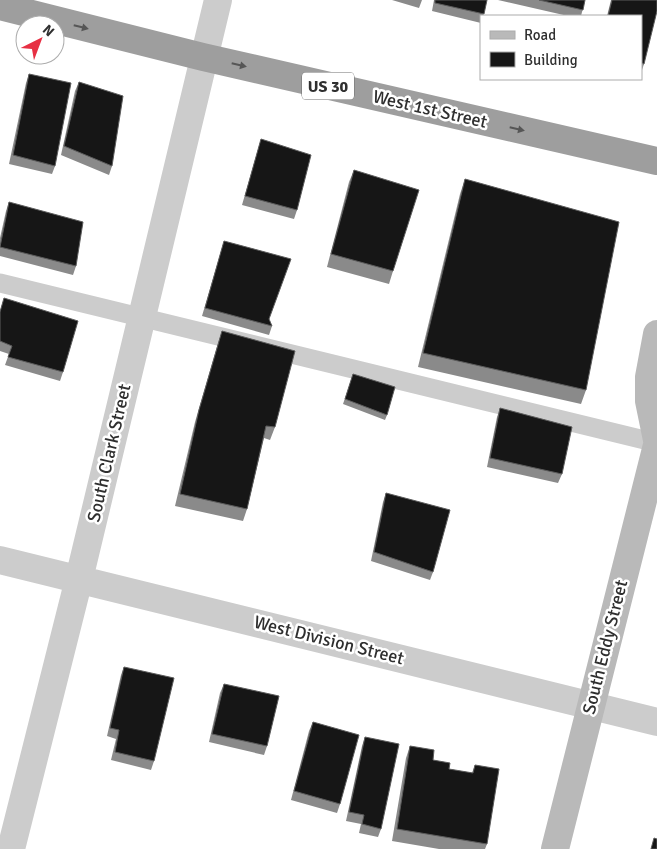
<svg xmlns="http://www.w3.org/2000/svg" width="657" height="849" font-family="Signika,sans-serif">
  <rect width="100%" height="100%" fill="#fff"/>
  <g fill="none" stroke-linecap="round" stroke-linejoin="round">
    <path stroke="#ccc" stroke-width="19" d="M 0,283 L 657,443"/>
    <path stroke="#ccc" stroke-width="28" d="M 0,560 L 657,722
      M 11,849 L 79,579 L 218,0"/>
    <path stroke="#b9b9b9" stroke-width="28" d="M 657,334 L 649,377 L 649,401 L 657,440
      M 555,849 L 657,445"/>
    <path stroke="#9e9e9e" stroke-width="28" d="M 0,6 L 203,57 L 657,161"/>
  </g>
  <path fill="#8a8a8a" d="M 392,0 L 422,0 L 419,8 Z
    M 434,0 L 487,0 L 483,16 L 481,16 L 481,23 L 432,11 Z
    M 498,0 L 585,0 L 581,16 L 568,16 Z
    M 611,0 L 657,0 L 644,64 L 641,73 L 641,16 L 607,16 Z
    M 29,74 L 55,166 L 52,174 L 9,164 L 26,83 Z
    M 79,82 L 112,166 L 109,175 L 61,155 L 75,91 Z
    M 261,139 L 297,210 L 294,219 L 242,205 Z
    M 354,170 L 393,271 L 389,284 L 327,267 L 349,182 Z
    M 465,179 L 586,390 L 581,404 L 418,367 L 460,194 Z
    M 9,202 L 76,266 L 73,275 L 0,256 L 0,238 L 6,211 Z
    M 224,241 L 272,326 L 269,335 L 202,316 Z
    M 4,298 L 63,372 L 60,381 L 5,365 L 9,354 L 0,351 L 0,311 Z
    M 222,331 L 275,427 L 270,440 L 264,438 L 247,509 L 243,521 L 175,506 L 195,422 L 218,343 Z
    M 353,374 L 387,415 L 385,420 L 343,404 Z
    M 500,408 L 562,474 L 558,483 L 487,467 L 497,417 Z
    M 386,493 L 433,572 L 430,580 L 371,561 L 383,502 Z
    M 124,667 L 154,761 L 151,770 L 111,760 L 116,739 L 107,736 L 121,675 Z
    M 224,684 L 267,746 L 264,755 L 209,742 L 220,693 Z
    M 313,722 L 340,804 L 337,813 L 291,800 L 309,731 Z
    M 365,737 L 381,829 L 378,837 L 359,833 L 361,824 L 346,821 L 362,746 Z
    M 410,746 L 433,760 L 449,769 L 472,773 L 475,765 L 487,844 L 485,849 L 439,849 L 392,841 L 406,758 Z"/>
  <path fill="#161616" stroke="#5c5c5c" d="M 435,0 L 487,0 L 484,14 L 435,3 Z
    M 539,0 L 585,0 L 583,10 Z
    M 612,0 L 657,0 L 657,11 L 644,64 L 641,63 L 641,16 L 608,16 Z
    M 29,74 L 71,83 L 55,166 L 13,155 Z
    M 79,82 L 123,96 L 112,166 L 64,146 Z
    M 261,139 L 311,155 L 297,210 L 245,196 Z
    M 354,170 L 419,190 L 393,271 L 331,254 Z
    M 465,179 L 619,222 L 586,390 L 423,353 Z
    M 9,202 L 83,222 L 76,266 L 0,247 Z
    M 224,241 L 291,259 L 269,319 L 272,326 L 205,308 Z
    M 4,298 L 78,321 L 63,372 L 8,357 L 12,346 L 0,341 L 0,312 Z
    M 222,331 L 295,351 L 275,427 L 266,426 L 247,509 L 180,494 L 199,410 Z
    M 353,374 L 395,387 L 387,415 L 345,399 Z
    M 500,408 L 572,427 L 562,474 L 490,458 Z
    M 386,493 L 450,510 L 433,572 L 374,552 Z
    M 124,667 L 174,678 L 154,761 L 115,752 L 119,730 L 110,728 Z
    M 224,684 L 279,696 L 267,746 L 212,734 Z
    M 313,722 L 359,735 L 340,804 L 294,791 Z
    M 365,737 L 399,744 L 381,829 L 362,824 L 364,815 L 349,812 Z
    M 410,746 L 434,750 L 433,760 L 450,763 L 449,769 L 473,773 L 475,765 L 499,769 L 487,844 L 397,829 Z
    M 654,838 L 657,839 L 657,849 L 651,849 Z"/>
  <defs><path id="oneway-solid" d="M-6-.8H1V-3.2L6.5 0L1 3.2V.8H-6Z" transform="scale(1.25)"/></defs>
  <g fill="#565656">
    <use href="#oneway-solid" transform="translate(81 27) rotate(14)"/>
    <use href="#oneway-solid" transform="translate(239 65) rotate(13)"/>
    <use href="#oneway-solid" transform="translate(517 129) rotate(13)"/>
  </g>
  <g text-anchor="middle" stroke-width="5" stroke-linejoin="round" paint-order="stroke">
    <rect fill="#fff" stroke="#6d6d6d" stroke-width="1" x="302" y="72.5" width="52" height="27" rx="4"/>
    <g font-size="16" font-weight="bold" fill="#2f2f2f">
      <text x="328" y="92">US 30</text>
    </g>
    <g font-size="18" fill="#2f2f2f" stroke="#fff">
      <text transform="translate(430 109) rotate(13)" y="6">West 1st Street</text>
      <text transform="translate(109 453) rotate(-77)" y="6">South Clark Street</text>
      <text transform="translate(329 640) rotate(14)" y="6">West Division Street</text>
      <text transform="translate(605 647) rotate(-76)" y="6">South Eddy Street</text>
    </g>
  </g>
  <rect x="480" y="15" width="162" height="65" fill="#ffffff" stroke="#acacac"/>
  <rect x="490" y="31" width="25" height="8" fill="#b9b9b9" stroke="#acacac"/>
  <text x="524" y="40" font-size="15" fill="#2f2f2f">Road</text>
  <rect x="490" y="52" width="25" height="15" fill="#161616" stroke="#acacac"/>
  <text x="524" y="65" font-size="15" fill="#2f2f2f">Building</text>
  <g transform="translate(40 40) rotate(42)"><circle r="24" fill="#ffffff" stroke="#acacac"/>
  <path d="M0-4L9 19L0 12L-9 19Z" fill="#e72f43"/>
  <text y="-8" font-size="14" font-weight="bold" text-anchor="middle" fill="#2f2f2f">N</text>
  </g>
</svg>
